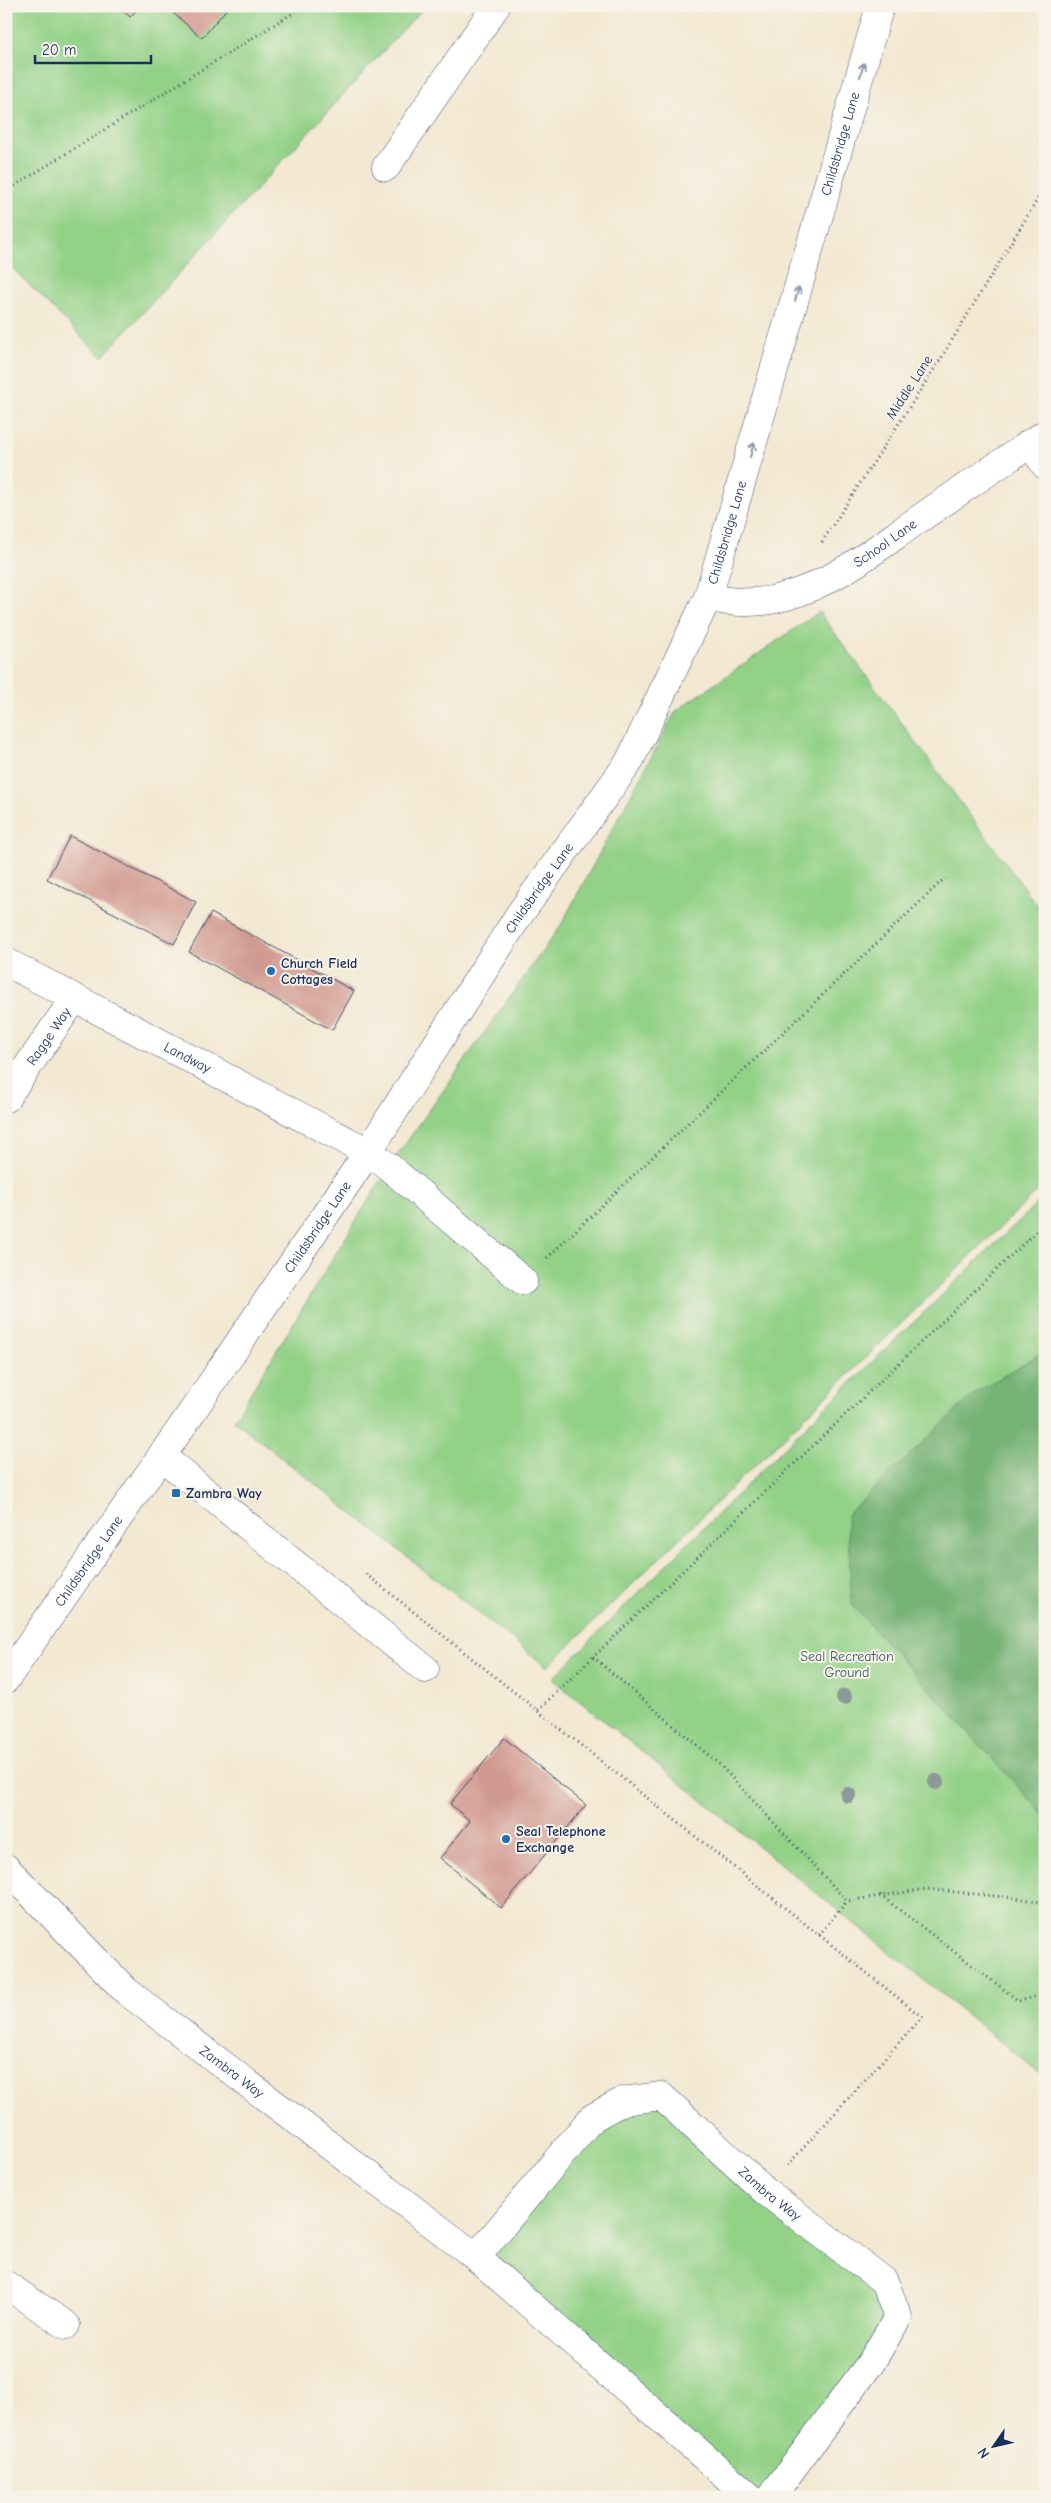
<svg xmlns="http://www.w3.org/2000/svg" width="1051" height="2503" font-family="'Comic Neue',sans-serif">
  <rect width="100%" height="100%" fill="#f7f3e8"/>
  <filter id="ink" filterUnits="userSpaceOnUse"><feTurbulence type="fractalNoise" baseFrequency=".02" numOctaves="2"/><feDisplacementMap in="SourceGraphic" scale="10" xChannelSelector="R" yChannelSelector="G"/><feConvolveMatrix kernelMatrix="1 2 1 2 8 2 1 2 1" color-interpolation-filters="sRGB"/></filter>
  <filter id="wash" filterUnits="userSpaceOnUse"><feTurbulence type="fractalNoise" baseFrequency=".0096" numOctaves="4" result="noise"/><feDisplacementMap in="SourceGraphic" scale="20" xChannelSelector="R" yChannelSelector="G"/><feGaussianBlur stdDeviation="1.12" result="paint"/><feColorMatrix in="noise" values="0 0 0 0 0 0 0 0 0 0 0 0 0 0 0 0 0 1.4 0 .05"/><feComposite in="paint" operator="in"/></filter>
  <g filter="url(#wash)">
    <rect width="100%" height="100%" fill="#f3e8d1"/>
    <path fill="#93d187" stroke="#578072" d="M 6,6 L 425,6 L 102,357 L 6,262 Z
      M 819,612 L 1045,916 L 1045,1184 L 547,1667 L 234,1420 L 389,1167 L 561,925 L 676,711 Z
      M 1045,1196 L 1045,2078 L 552,1679 L 809,1423 Z
      M 661,2096 L 884,2281 L 898,2317 L 771,2497 L 750,2497 L 476,2257 L 592,2118 Z"/>
    <path fill="#76b374" stroke="#487169" d="M 1045,1351 L 1045,1816 L 852,1605 L 847,1515 L 975,1393 Z"/>
    <g id="blocks">
      <path fill="#d19a91" d="M 118,6 L 140,6 L 130,17 Z
        M 165,6 L 229,6 L 202,38 Z
        M 70,836 L 196,902 L 174,944 L 47,879 Z
        M 211,913 L 354,991 L 332,1030 L 189,952 Z
        M 504,1738 L 586,1805 L 501,1908 L 440,1858 L 470,1821 L 450,1804 Z"/>
    </g>
  </g>
  <g filter="url(#ink)">
    <use href="#blocks" fill-opacity="0" stroke="#3b4b6f" stroke-width="1"/>
    <g fill="none" stroke-linecap="round" stroke-linejoin="round">
      <g stroke="#3b4b6f" stroke-width="29">
        <g id="minor">
          <path d="M 386,167 L 496,6"/>
          <path d="M 1030,443 L 1045,465"/>
          <path id="s1" d="M 708,597 C 733,604 762,604 787,596 C 832,583 872,552 909,526 C 954,495 999,464 1045,434"/>
          <path id="s2" d="M 6,962 L 368,1152 L 389,1167 L 523,1281"/>
          <path id="s3" d="M 6,1098 L 74,999"/>
          <path d="M 161,1456 L 425,1669"/>
          <path id="s4" d="M 6,1679 L 181,1428 L 368,1152 L 519,915 L 629,762 L 708,597 L 880,6"/>
          <path id="s5" d="M 6,1868 L 126,1991 L 476,2257 L 750,2497"/>
          <path id="s6" d="M 476,2257 L 592,2118 L 623,2101 L 661,2096 L 765,2191 L 884,2281 L 898,2317 L 872,2361 L 771,2497"/>
          <path d="M 6,2285 L 66,2325"/>
        </g>
      </g>
      <path stroke="#3b4b6f" stroke-width="3" stroke-dasharray="1 4" stroke-linecap="butt" d="M 6,191 L 293,13 L 297,6
        M 822,542 L 940,360 L 1045,187
        M 547,1258 L 945,878
        M 366,1574 L 922,2017 L 787,2166
        M 593,1657 L 719,1764 L 847,1901 L 926,1889 L 1024,1899 L 1045,1903
        M 538,1710 L 1045,1223
        M 880,1895 L 1019,2001 L 1042,1995 L 1045,1992
        M 819,1935 L 847,1901"/>
      <use href="#minor" stroke="#fff" stroke-width="28"/>
    </g>
    <g fill="#8d9997">
      <circle cx="844" cy="1697" r="8"/>
      <circle cx="936" cy="1782" r="8"/>
      <circle cx="848" cy="1795" r="8"/>
    </g>
    <defs><path id="oneway-shaft" d="M-6 0H5M1.5-3L5.5 0L1.5 3" fill="none" stroke-width="1.6" stroke-linecap="round" stroke-linejoin="round" transform="scale(1.25)"/></defs>
    <g stroke="#8d97ae">
      <use href="#oneway-shaft" transform="translate(862 70) rotate(-74)"/>
      <use href="#oneway-shaft" transform="translate(797 294) rotate(-74)"/>
      <use href="#oneway-shaft" transform="translate(752 450) rotate(-74)"/>
    </g>
  </g>
  <g fill="#1f6fb2" stroke="#f7f3e8" stroke-width="2">
    <circle cx="271" cy="971" r="5"/>
    <rect x="171" y="1488" width="10" height="10" rx="2.5"/>
    <circle cx="506" cy="1839" r="5"/>
  </g>
  <g text-anchor="middle" stroke-width="4" stroke-linejoin="round" paint-order="stroke">
    <g font-size="14" fill="#1b2f5e" stroke="#f7f3e8">
      <text dy="5" stroke="none"><textPath href="#s4" startOffset="1764">Childsbridge Lane</textPath></text>
      <text transform="translate(909 387) rotate(-57)" y="5">Middle Lane</text>
      <text dy="5" stroke="none"><textPath href="#s4" startOffset="1359">Childsbridge Lane</textPath></text>
      <text dy="5" stroke="none"><textPath href="#s1" startOffset="192">School Lane</textPath></text>
      <text dy="5" stroke="none"><textPath href="#s4" startOffset="954">Childsbridge Lane</textPath></text>
      <text dy="5" stroke="none"><textPath href="#s3" startOffset="75">Ragge Way</textPath></text>
      <text dy="5" stroke="none"><textPath href="#s2" startOffset="205">Landway</textPath></text>
      <text dy="5" stroke="none"><textPath href="#s4" startOffset="549">Childsbridge Lane</textPath></text>
      <text dy="5" stroke="none"><textPath href="#s4" startOffset="144">Childsbridge Lane</textPath></text>
      <text dy="5" stroke="none"><textPath href="#s5" startOffset="305">Zambra Way</textPath></text>
      <text dy="5" stroke="none"><textPath href="#s6" startOffset="401">Zambra Way</textPath></text>
    </g>
    <g font-size="14" font-weight="bold" fill="#1b2f5e" stroke="#f7f3e8" text-anchor="start">
      <text x="281" y="968">Church Field<tspan x="281" dy="16">Cottages</tspan></text>
      <text x="186" y="1498">Zambra Way</text>
      <text x="516" y="1836">Seal Telephone<tspan x="516" dy="16">Exchange</tspan></text>
    </g>
    <g font-size="14" fill="#395868" stroke="#f7f3e8">
      <text x="847" y="1661">Seal Recreation<tspan x="847" dy="16">Ground</tspan></text>
    </g>
  </g>
  <rect width="1051" height="2503" fill="none" stroke="#f7f3e8" stroke-width="25"/>
  <g transform="translate(994 2446) rotate(236)" stroke="#f7f3e8" stroke-width="4" paint-order="stroke">
  <path d="M0-4L9 19L0 12L-9 19Z" fill="#1b2f5e"/>
  <text y="-8" font-size="14" font-weight="bold" text-anchor="middle" fill="#1b2f5e">N</text>
  </g>
  <path d="M35 55v8h116v-8" fill="none" stroke="#1b2f5e" stroke-width="2.5"/>
  <text x="42" y="55" font-size="15" fill="#1b2f5e" stroke="#f7f3e8" stroke-width="4" paint-order="stroke">20 m</text>
</svg>
